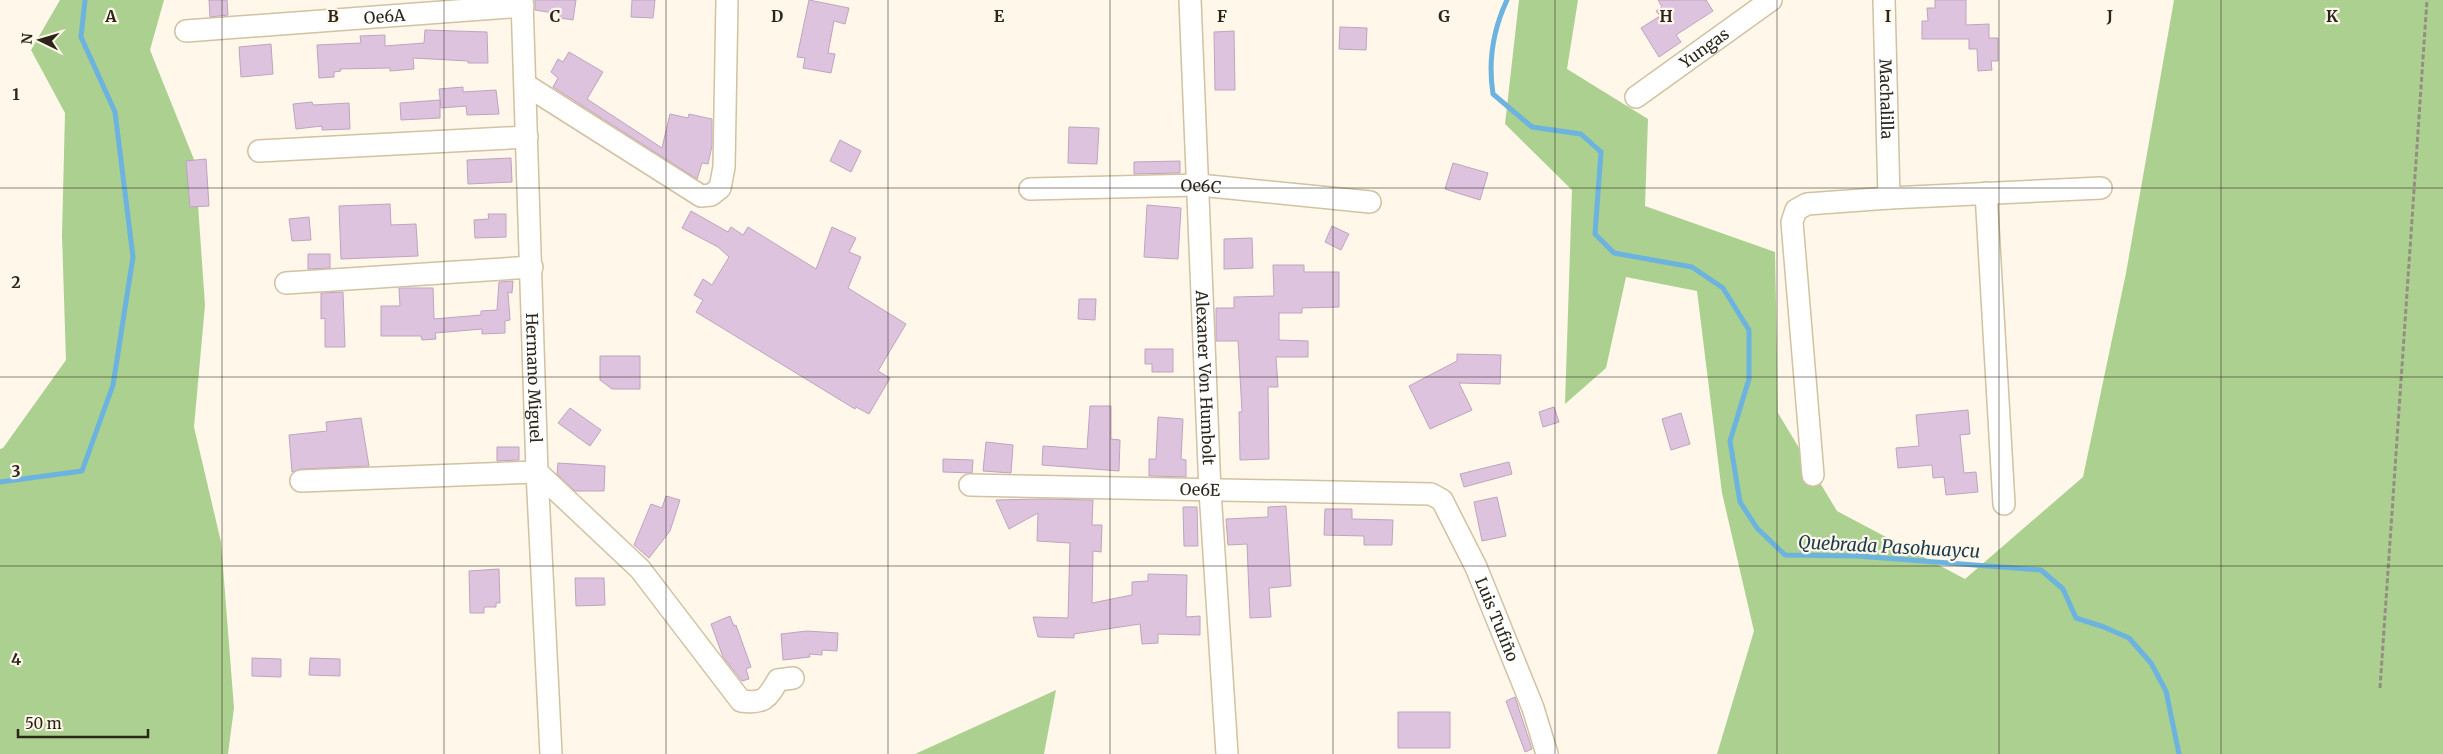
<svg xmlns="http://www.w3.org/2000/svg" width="2443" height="754" font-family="Merriweather,serif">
  <rect width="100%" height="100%" fill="#fef7ea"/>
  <path fill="#abd090" d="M 60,0 L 164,0 L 150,50 L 195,162 L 205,305 L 194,427 L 221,542 L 234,708 L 228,754 L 0,754 L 0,449 L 3,448 L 66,360 L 62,235 L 65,113 L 31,50 Z
    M 1519,0 L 1578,0 L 1567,69 L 1648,119 L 1645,206 L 1775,252 L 1778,413 L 1837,511 L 1965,579 L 2083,477 L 2126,273 L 2174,0 L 2443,0 L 2443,754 L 1717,754 L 1754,631 L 1722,493 L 1697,291 L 1626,277 L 1606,368 L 1565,404 L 1572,190 L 1505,124 Z
    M 1056,690 L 1044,754 L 915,754 Z"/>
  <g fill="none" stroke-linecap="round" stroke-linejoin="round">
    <path stroke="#6cb3df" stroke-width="5" d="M 1507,0 C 1493,30 1488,62 1493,94 L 1532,127 L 1581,134 L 1601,152 L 1595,234 L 1614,253 L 1692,267 L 1723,288 L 1749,330 L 1749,379 L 1730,441 L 1740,502 L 1757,528 L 1785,555 L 1857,556 L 2041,570 L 2063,589 L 2076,618 L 2104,627 L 2129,638 L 2151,663 L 2166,691 L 2179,754
      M 0,482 L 82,471 L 113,385 L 133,257 L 115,112 L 81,37 L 85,0"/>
  </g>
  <path fill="#dec3de" stroke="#bea4be" d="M 209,0 L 227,0 L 228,15 L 210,17 Z
    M 535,0 L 576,0 L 573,20 L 560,18 L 560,14 L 535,10 Z
    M 632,0 L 655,0 L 653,18 L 631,17 Z
    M 809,0 L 849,8 L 845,24 L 834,21 L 828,53 L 835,54 L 831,73 L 803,68 L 805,58 L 797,57 Z
    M 1658,0 L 1706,0 L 1713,11 L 1676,35 L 1681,42 L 1659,57 L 1641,28 L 1660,16 L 1656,11 L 1662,7 Z
    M 1935,0 L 1966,0 L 1966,25 L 1989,24 L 1989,38 L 1998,38 L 1998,61 L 1991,61 L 1992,70 L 1978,71 L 1977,49 L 1969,49 L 1969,39 L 1922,39 L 1922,21 L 1928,21 L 1927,8 L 1935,8 Z
    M 1340,27 L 1367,28 L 1366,50 L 1339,49 Z
    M 425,30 L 487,32 L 488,63 L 468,63 L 468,61 L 413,58 L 414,69 L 390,71 L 390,68 L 340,69 L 341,71 L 334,72 L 334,77 L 319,78 L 317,45 L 361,43 L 360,36 L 385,35 L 385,46 L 424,43 Z
    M 1234,31 L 1235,90 L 1215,90 L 1214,32 Z
    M 271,44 L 273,74 L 241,77 L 239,47 Z
    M 569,52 L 603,72 L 587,99 L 662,148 L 670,114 L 688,118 L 689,114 L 712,119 L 712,146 L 708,164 L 702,163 L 697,179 L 553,87 L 558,78 L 551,72 L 558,59 L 563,62 Z
    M 463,87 L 463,92 L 496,90 L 499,114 L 467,115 L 466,106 L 441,108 L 439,89 Z
    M 440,100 L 440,118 L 401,120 L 400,103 Z
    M 312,102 L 313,105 L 349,103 L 350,129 L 322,130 L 322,126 L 296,129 L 293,104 Z
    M 1069,127 L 1099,128 L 1097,164 L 1068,163 Z
    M 840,140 L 861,151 L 851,172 L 830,161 Z
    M 511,158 L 512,182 L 468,184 L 467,160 Z
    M 206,159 L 209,206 L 190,207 L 186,161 Z
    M 1180,161 L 1180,173 L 1134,174 L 1134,162 Z
    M 1453,163 L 1488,173 L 1480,200 L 1445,189 Z
    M 390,204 L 391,225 L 416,224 L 418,256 L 341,259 L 339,206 Z
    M 1147,205 L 1181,208 L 1178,259 L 1144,257 Z
    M 691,211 L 728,232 L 731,227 L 743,235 L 748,227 L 816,269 L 832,227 L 856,238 L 849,252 L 861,257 L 848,288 L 906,324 L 878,371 L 890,378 L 869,414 L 856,407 L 855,409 L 696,312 L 703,300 L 694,295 L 703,279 L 712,285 L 729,257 L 718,247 L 682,228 Z
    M 488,214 L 506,214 L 506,237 L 475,238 L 474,220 L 489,219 Z
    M 309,217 L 311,240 L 292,241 L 289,219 Z
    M 1332,226 L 1349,234 L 1341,250 L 1325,242 Z
    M 1252,238 L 1253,268 L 1224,269 L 1224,239 Z
    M 308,254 L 330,254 L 330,268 L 308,269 Z
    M 1273,265 L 1304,265 L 1304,272 L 1339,272 L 1339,307 L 1302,308 L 1302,313 L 1279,313 L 1279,340 L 1308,341 L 1308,357 L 1276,357 L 1278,387 L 1268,387 L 1269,459 L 1240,460 L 1239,412 L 1242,412 L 1238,341 L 1216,341 L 1216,308 L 1234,308 L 1234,297 L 1274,296 Z
    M 513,281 L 512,293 L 508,292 L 510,320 L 505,321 L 505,333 L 482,334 L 482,329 L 435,333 L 436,339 L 422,340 L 421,336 L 381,336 L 381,306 L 400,306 L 399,288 L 433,288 L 434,319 L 481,315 L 481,311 L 497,310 L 499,282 Z
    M 343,292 L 345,347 L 325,347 L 325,318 L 321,319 L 321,293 Z
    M 1079,299 L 1096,299 L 1095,320 L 1078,319 Z
    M 1145,349 L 1173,349 L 1173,372 L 1152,372 L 1152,364 L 1145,364 Z
    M 1457,354 L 1501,355 L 1500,384 L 1459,383 L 1472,410 L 1430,429 L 1409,386 L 1457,361 Z
    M 600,356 L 640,356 L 640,389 L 612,389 L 600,380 Z
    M 1090,406 L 1111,406 L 1111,439 L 1120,440 L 1119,471 L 1042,465 L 1043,446 L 1087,449 Z
    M 1554,407 L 1559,422 L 1543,427 L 1539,412 Z
    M 570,408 L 601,430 L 590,446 L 558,423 Z
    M 1968,410 L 1970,434 L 1960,435 L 1964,473 L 1976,472 L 1978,492 L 1946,495 L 1944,477 L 1933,478 L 1932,465 L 1898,468 L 1896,448 L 1919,446 L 1916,415 Z
    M 1681,413 L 1690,444 L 1671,450 L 1662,419 Z
    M 1158,417 L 1183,419 L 1181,459 L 1186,460 L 1186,477 L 1149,476 L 1149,459 L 1156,459 Z
    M 361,418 L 369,466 L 301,469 L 292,472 L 289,435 L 327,431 L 326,422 Z
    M 986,442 L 1013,445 L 1011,473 L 983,471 Z
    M 497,447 L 519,447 L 519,460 L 497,461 Z
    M 943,459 L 973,460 L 972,473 L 943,472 Z
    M 1509,462 L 1512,474 L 1464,487 L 1460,474 Z
    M 558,463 L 605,466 L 604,491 L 575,491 L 557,474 Z
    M 666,496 L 680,500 L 670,531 L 649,558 L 634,545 L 651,504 L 662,508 Z
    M 1497,497 L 1506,536 L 1482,541 L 1474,502 Z
    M 1042,499 L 1093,500 L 1092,525 L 1102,525 L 1101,552 L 1093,551 L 1092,603 L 1132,595 L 1132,582 L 1148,581 L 1148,574 L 1187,575 L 1186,617 L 1200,616 L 1200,635 L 1158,634 L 1158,643 L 1142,644 L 1140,624 L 1074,634 L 1074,638 L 1038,637 L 1033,617 L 1068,618 L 1070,543 L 1037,541 L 1038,513 L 1009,529 L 996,500 Z
    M 1286,506 L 1291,586 L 1269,588 L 1271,617 L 1250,618 L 1247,544 L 1228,545 L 1226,519 L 1268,517 L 1268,507 Z
    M 1183,507 L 1197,507 L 1198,546 L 1184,546 Z
    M 1325,509 L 1352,509 L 1352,519 L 1393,520 L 1392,545 L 1364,545 L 1364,536 L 1324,535 Z
    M 499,569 L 500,603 L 496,603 L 496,607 L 484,607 L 484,613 L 470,613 L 469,571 Z
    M 575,578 L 604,578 L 605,605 L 576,606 Z
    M 730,616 L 734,626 L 736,625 L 751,667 L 746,669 L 749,679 L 742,681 L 723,657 L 711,624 Z
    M 807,631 L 838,633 L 837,651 L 822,650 L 822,655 L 809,654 L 810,657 L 783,660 L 781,634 Z
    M 252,658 L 281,659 L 281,677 L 252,676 Z
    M 310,658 L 340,659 L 340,676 L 309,675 Z
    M 1515,697 L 1532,749 L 1525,752 L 1506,701 Z
    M 1398,712 L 1450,712 L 1450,748 L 1398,748 Z"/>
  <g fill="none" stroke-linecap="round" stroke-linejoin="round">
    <g stroke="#d2c1a2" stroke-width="24">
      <g id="minor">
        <path id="s1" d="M 522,0 L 537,472 L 551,754"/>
        <path id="s2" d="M 1190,0 L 1210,491 L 1227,754"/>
        <path id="s3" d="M 1884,0 L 1889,198"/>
        <path id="s4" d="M 186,31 L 523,6"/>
        <path d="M 526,85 L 701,196 L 711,195 L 720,188 L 724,167 L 727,0"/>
        <path id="s5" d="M 1636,97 L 1771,0"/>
        <path d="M 259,151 L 527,137"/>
        <path id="s6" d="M 1030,189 L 1199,185 L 1370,202"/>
        <path d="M 1986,193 L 2004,504"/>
        <path d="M 286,283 L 532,267"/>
        <path d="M 1813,475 L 1792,222 L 1796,210 L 1807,204 L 1889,198 L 2101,188"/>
        <path d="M 301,481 L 537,472 L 640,569 L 741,701 C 764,704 767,699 778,680 L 793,678"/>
        <path id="s7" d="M 970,485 L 1431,494 L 1442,500 L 1476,567 L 1533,708 L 1547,754"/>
      </g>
    </g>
    <path stroke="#958e82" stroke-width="3" stroke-dasharray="5 2.5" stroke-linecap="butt" d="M 2380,688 L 2427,0"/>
    <use href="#minor" stroke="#fff" stroke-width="21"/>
  </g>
  <path fill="none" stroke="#2c261a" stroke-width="1" stroke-opacity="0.55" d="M 222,0 L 222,754M 444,0 L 444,754M 666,0 L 666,754M 888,0 L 888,754M 1110,0 L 1110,754M 1333,0 L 1333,754M 1555,0 L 1555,754M 1777,0 L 1777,754M 1999,0 L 1999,754M 2221,0 L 2221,754M 0,188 L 2443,188M 0,377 L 2443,377M 0,566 L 2443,566"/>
  <g text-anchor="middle" stroke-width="4.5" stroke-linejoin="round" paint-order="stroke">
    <g font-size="16" fill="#2c261a" stroke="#fef7ea">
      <text dy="6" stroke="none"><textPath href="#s4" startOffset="199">Oe6A</textPath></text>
      <text dy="6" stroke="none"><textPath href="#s5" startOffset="84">Yungas</textPath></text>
      <text dy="6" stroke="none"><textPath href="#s3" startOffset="99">Machalilla</textPath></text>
      <text dy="6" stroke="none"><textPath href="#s6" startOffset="171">Oe6C</textPath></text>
      <text dy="6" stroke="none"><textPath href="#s1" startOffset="378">Hermano Miguel</textPath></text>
      <text dy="6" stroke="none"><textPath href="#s2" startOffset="378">Alexaner Von Humbolt</textPath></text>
      <text dy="6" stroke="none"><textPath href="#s7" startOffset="230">Oe6E</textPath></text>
      <text dy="6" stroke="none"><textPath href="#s7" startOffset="605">Luis Tufiño</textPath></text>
    </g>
    <g font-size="18" font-style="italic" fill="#19394c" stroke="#fef7ea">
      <text transform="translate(1889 547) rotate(3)" y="6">Quebrada Pasohuaycu</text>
    </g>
  </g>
  <g font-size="16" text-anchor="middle" font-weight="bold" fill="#2c261a" stroke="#fef7ea" stroke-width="4.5" stroke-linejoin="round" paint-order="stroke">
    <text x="111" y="22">A</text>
    <text x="333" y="22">B</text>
    <text x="555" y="22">C</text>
    <text x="777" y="22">D</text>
    <text x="999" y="22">E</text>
    <text x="1222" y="22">F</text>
    <text x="1444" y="22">G</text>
    <text x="1666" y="22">H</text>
    <text x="1888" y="22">I</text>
    <text x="2110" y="22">J</text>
    <text x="2332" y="22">K</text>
    <text x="16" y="100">1</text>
    <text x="16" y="288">2</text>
    <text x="16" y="477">3</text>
    <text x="16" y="665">4</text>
  </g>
  <g transform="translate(40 40) rotate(275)" stroke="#fef7ea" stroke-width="4" paint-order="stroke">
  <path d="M0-4L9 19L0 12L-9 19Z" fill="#2c261a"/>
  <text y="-8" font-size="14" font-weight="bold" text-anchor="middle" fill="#2c261a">N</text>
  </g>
  <path d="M18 729v8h130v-8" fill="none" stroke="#2c261a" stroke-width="2.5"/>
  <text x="25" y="729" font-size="15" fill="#2c261a" stroke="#fef7ea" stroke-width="4" paint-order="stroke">50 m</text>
</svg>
